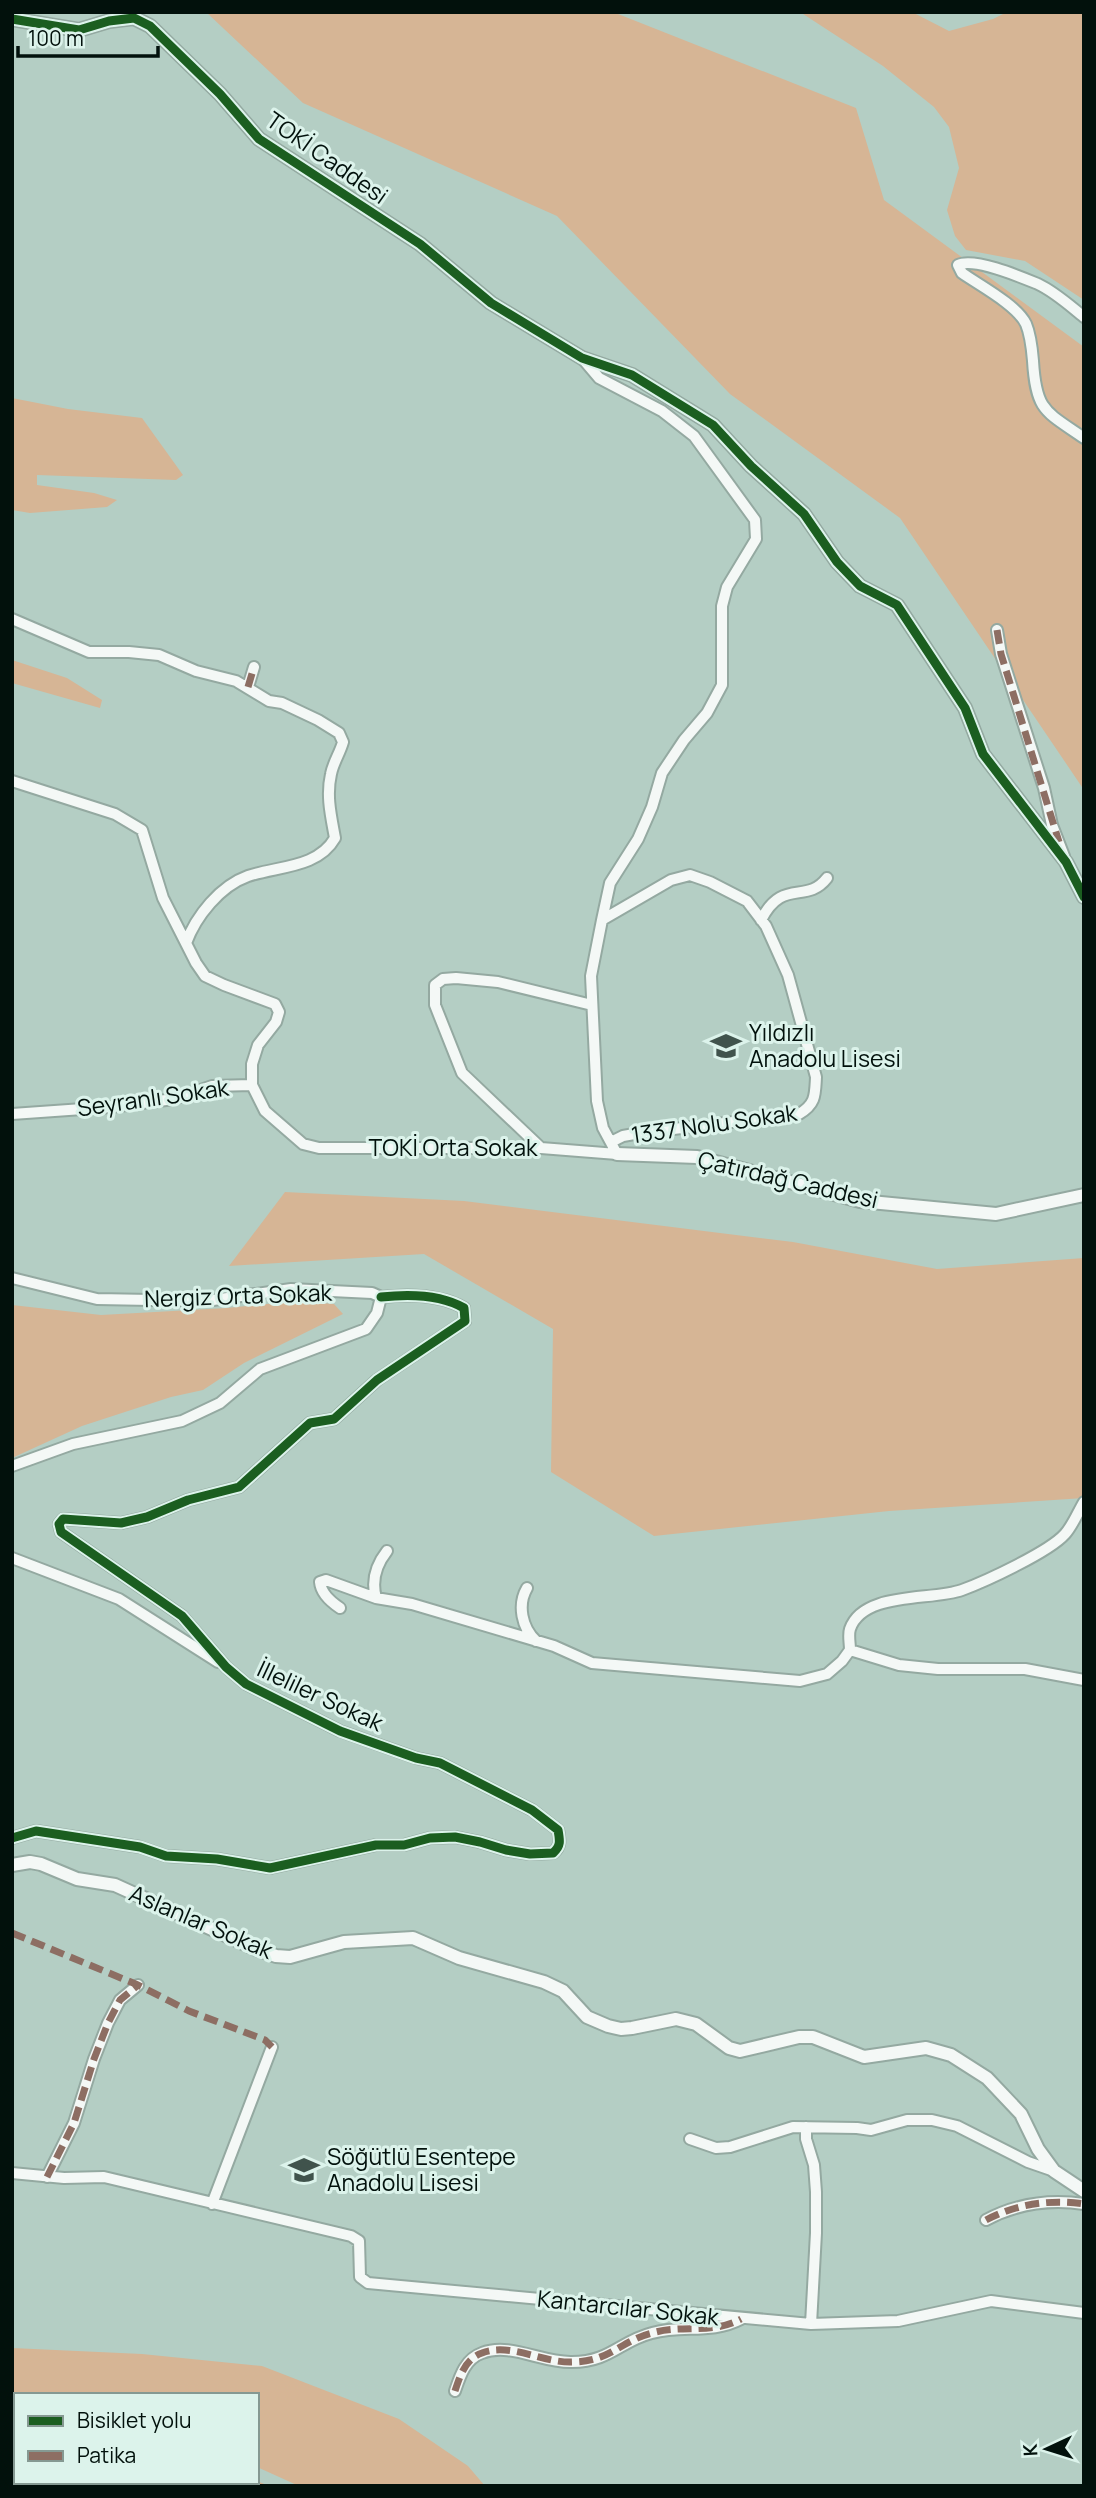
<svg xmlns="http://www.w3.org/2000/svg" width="1096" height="2498" font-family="Manrope,sans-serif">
  <rect width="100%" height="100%" fill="#b4cec4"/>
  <path fill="#d6b595" d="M 206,12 L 613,12 L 856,108 L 884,200 L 1084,347 L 1084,790 L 900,518 L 730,394 L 557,216 L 303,103 Z
    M 800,12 L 912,12 L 949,31 L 993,19 L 1007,12 L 1084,12 L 1084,300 L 1025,261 L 966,250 L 955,236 L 947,210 L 959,168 L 949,127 L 934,107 L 883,66 Z
    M 12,398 L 68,409 L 142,418 L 183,475 L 176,480 L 37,475 L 37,485 L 94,493 L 117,500 L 107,507 L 30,513 L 12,510 Z
    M 12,660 L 67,678 L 102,700 L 100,708 L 12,683 Z
    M 285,1192 L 464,1201 L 793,1242 L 937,1269 L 1084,1258 L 1084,1498 L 889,1511 L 654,1536 L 551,1472 L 553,1329 L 424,1254 L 229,1266 Z
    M 296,1301 L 334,1304 L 343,1314 L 244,1363 L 203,1390 L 171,1397 L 82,1426 L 12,1458 L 12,1305 L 101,1315 L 227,1308 Z
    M 12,2348 L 142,2354 L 262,2366 L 399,2419 L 468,2466 L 485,2486 L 299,2486 L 257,2467 L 257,2395 L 16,2395 L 16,2482 L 143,2482 L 139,2486 L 12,2486 Z
    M 257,2481 L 269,2486 L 189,2486 L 206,2482 Z"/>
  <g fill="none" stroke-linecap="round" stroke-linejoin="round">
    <g stroke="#94a9a1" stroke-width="14">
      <path id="minor" d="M 1084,317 C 1069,305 1055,292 1038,284 C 1021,277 974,257 958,265 L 962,273 C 979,285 1017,305 1026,324 C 1031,336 1032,349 1033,361 C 1036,411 1045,411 1084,438
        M 582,358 L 599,378 L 662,411 L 694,436 L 755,520 L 756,539 L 727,587 L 722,606 L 722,685 L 707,713 L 684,740 L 662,773 L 652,807 L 638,839 L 610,883 L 602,920 L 591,976 L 597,1101 L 603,1128 L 617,1154
        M 12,619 L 89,652 L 129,652 L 159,655 L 196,671 L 236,681 L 269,701 L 282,703 L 318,720 L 339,733 L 343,742 C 340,753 333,763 331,774 C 326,796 331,816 335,838 C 318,868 278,866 248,876 C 220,886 196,916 186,943
        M 997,630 L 1001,654 L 1044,788 L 1052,825 L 1064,856
        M 248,687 L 254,667
        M 12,781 L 115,814 L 142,830 L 163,898 L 196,963 L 205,976 L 224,985 L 275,1004 L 279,1012 L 276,1022 L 258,1045 L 252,1064 L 252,1085 L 265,1111 L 303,1144 L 319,1148 L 541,1148 L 617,1154
        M 602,920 L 671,880 L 690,875 L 710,882 L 747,901 L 766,926 L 788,975 L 816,1077 C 815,1095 816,1104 799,1114 L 640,1133 L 623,1136 L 611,1142
        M 761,920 C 783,877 806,905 827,878
        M 12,1114 L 111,1107 L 174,1099 L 212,1086 L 252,1085
        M 541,1148 L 462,1073 L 435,1005 L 435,985 L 443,979 L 456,978 L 498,982 L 592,1005
        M 12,1278 L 97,1299 L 206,1301 L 291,1289 L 372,1293 L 381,1297 L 377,1313 L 366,1329 L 260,1369 L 220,1403 L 182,1421 L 73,1444 L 12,1466
        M 12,1558 L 119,1599 L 218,1662
        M 527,1588 C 517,1605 522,1628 536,1641
        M 376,1598 C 371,1580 376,1565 387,1551
        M 340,1608 C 331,1602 321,1594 320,1582 L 326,1580 L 376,1598 L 412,1604 L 554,1646 L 592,1663 L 800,1681 L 827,1674 L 842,1661 L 850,1650
        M 850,1650 C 850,1643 848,1635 850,1629 C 863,1591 932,1601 962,1590 C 986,1581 1049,1552 1065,1534 C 1073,1525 1078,1512 1084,1502
        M 850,1650 L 899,1665 L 938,1669 L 1025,1669 L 1084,1680
        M 12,1838 L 36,1831 L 140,1847 L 166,1856 L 217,1859 L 270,1868 L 376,1845 L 404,1845 L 430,1838 L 455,1837 L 480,1842 L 506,1850 L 530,1854 L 553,1853 C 561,1846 560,1841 558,1830 L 532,1810 L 440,1763 L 416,1758 L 340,1731 L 246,1684 L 226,1667 L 182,1616 L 61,1532 L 59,1524 L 63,1519 L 121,1523 L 147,1517 L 188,1500 L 239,1487 L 310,1423 L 334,1419 L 377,1380 L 465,1321 L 464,1308 C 440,1294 408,1294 381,1297
        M 806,2127 L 806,2139 L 814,2165 L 816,2192 L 816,2233 L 811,2324
        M 690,2139 L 716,2148 L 730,2147 L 793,2127 L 857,2128 L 871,2130 L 907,2120 L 932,2120 L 957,2126 L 1028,2162 L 1054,2171
        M 12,2173 L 64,2178 L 104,2177 L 351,2236 L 359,2241 L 360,2277 L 368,2283 L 811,2324 L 898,2321 L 991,2301 L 1084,2313
        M 47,2177 L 74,2123 L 94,2059 L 108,2023 L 120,2000 L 138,1985
        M 212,2204 L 272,2047
        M 986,2220 C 1016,2204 1050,2199 1084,2204
        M 455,2391 C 460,2376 465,2359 482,2353 C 510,2342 542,2363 572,2362 C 610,2362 620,2341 652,2333 C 683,2324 710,2335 741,2319"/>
    </g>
    <g stroke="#94a9a1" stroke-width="16">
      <path id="tertiary" d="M 12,19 L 79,30 L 109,21 L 134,18 L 150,26 L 220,94 L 259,139 L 420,244 L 491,303 L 582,358 L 632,375 L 713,425 L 751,466 L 804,514 L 837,562 L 860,586 L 897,605 L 965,708 L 983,754 L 1066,862 L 1084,897
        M 617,1154 L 697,1157 L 860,1201 L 996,1214 L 1084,1195
        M 12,1865 L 30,1862 L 41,1864 L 77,1879 L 115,1885 L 256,1949 L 276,1956 L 290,1957 L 344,1942 L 413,1938 L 459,1958 L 544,1982 L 563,1991 L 587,2017 L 608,2026 L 621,2029 L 632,2028 L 676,2019 L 696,2024 L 729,2048 L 740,2051 L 799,2037 L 813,2037 L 864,2057 L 926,2048 L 951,2055 L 987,2078 L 1021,2114 L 1038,2149 L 1054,2171 L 1084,2191"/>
    </g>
    <use href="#minor" stroke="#f4f8f6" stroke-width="10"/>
    <use href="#tertiary" stroke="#f4f8f6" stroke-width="12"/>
    <path stroke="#8d6e63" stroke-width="7" stroke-dasharray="14 7" stroke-linecap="butt" d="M 997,630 L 1001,654 L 1059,842
      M 248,687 L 254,667
      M 1083,1195 L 1084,1195
      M 12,1933 L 138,1985 L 189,2011 L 265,2040 L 272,2047
      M 47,2177 L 74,2123 L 94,2059 L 108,2023 L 120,2000 L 138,1985
      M 986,2220 C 1016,2204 1050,2199 1084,2204
      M 455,2391 C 460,2376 465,2359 482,2353 C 510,2342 542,2363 572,2362 C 610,2362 620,2341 652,2333 C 683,2324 710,2335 741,2319"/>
    <g stroke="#dcf3eb" stroke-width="13">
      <path id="cycleway" d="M 12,19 L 79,30 L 109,21 L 134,18 L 150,26 L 220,94 L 259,139 L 420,244 L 491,303 L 582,358 L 632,375 L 713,425 L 751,466 L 804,514 L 837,562 L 860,586 L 897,605 L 965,708 L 983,754 L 1066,862 L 1084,897
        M 12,1838 L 36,1831 L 140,1847 L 166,1856 L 217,1859 L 270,1868 L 376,1845 L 404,1845 L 430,1838 L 455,1837 L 480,1842 L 506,1850 L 530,1854 L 553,1853 C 561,1846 560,1841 558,1830 L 532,1810 L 440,1763 L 416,1758 L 340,1731 L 246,1684 L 226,1667 L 182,1616 L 61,1532 L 59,1524 L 63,1519 L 121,1523 L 147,1517 L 188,1500 L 239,1487 L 310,1423 L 334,1419 L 377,1380 L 465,1321 L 464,1308 C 440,1294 408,1294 381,1297"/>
    </g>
    <use href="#cycleway" stroke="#1b5e20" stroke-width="9"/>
  </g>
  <defs>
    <g id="school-bare" transform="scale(2.415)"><path d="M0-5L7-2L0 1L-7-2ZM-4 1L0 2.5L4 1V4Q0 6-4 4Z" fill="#40534c" stroke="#dcf3eb" stroke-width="2.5" paint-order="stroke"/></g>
  </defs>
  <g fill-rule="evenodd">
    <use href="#school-bare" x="726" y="1046"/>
    <use href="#school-bare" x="304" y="2170"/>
  </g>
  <g text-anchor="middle" stroke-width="6" stroke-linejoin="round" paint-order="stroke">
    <g font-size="23" fill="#02110c" stroke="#dcf3eb">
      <text transform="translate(327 158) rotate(35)" y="8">TOKİ Caddesi</text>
      <text transform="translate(153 1098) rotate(-8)" y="8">Seyranlı Sokak</text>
      <text transform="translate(714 1124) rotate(-8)" y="8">1337 Nolu Sokak</text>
      <text x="453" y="1156">TOKİ Orta Sokak</text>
      <text transform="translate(788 1180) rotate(13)" y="8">Çatırdağ Caddesi</text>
      <text transform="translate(238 1296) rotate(-2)" y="8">Nergiz Orta Sokak</text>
      <text transform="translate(320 1696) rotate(25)" y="8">İlleliler Sokak</text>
      <text transform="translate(201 1922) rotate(23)" y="8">Aslanlar Sokak</text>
      <text transform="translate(628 2308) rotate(6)" y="8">Kantarcılar Sokak</text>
    </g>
    <g font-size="23" fill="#02110c" stroke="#dcf3eb" text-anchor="start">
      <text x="749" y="1041">Yıldızlı<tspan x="749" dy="26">Anadolu Lisesi</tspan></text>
      <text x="327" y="2165">Söğütlü Esentepe<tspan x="327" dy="26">Anadolu Lisesi</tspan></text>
    </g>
  </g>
  <rect width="1096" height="2498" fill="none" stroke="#02110c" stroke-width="28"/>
  <rect x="14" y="2393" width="245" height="91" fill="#dcf3eb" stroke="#859992" stroke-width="2"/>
  <rect x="28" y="2416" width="35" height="10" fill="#1b5e20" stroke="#859992" stroke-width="2"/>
  <text x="77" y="2428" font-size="21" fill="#02110c">Bisiklet yolu</text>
  <rect x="28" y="2451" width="35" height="10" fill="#8d6e63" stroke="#859992" stroke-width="2"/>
  <text x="77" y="2463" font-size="21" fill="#02110c">Patika</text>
  <g transform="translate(1047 2449) rotate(266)" stroke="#dcf3eb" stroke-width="5" paint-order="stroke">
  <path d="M0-5L12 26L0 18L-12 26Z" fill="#02110c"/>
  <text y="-10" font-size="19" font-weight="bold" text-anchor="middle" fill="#02110c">K</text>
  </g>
  <path d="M18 46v10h140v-10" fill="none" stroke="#02110c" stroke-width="3.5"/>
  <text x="28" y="46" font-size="21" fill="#02110c" stroke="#dcf3eb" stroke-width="5" paint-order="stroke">100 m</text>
</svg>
